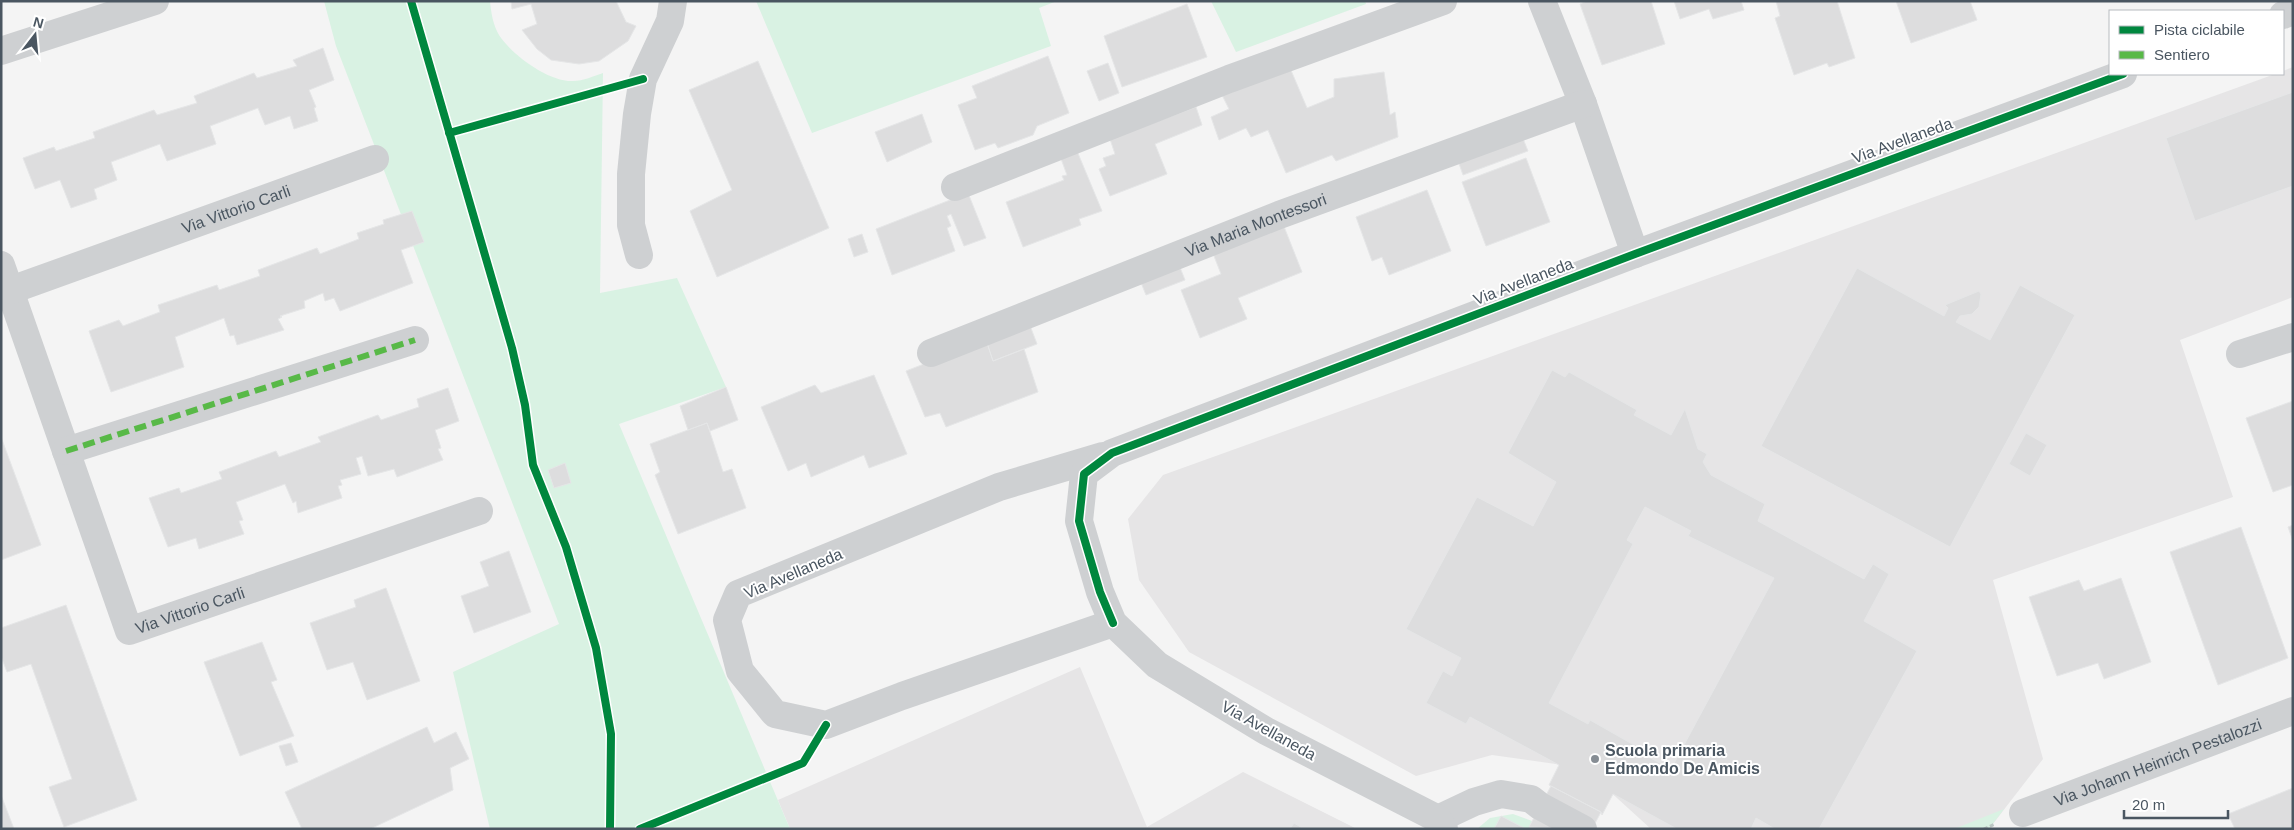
<svg xmlns="http://www.w3.org/2000/svg" width="2294" height="830" font-family="Arial,sans-serif">
  <rect width="100%" height="100%" fill="#f4f4f4"/>
  <path fill="#e6e5e6" d="M 2293,67 L 2293,297 L 2180,340 L 2233,497 L 1993,580 L 2043,759 L 1989,829 L 1651,829 L 1584,768 L 1492,755 L 1416,776 L 1189,652 L 1139,580 L 1128,519 L 1163,475 L 2275,74 L 2283,74 L 2283,71 Z
    M 1080,667 L 1147,827 L 1243,772 L 1357,829 L 790,829 L 778,800 Z"/>
  <path fill="#d9f2e3" d="M 324,1 L 490,1 C 491,12 493,25 499,35 C 512,55 549,82 573,81 C 583,81 594,76 603,73 L 600,293 L 677,278 L 726,387 L 619,424 L 790,829 L 490,829 L 453,672 L 559,624 L 336,46 Z
    M 756,1 L 1057,1 L 1039,8 L 1051,46 L 812,133 Z
    M 1211,1 L 1365,1 L 1366,4 L 1236,52 Z
    M 2004,809 L 1989,829 L 1954,829 Z
    M 1513,814 L 1532,821 L 1529,827 L 1532,829 L 1477,829 L 1490,818 Z"/>
  <path fill="#ddddde" stroke="#e5e6e7" fill-rule="evenodd" d="M 511,1 L 616,1 L 626,22 L 636,26 L 628,41 L 599,61 L 579,64 L 551,60 L 537,49 L 522,30 L 537,24 L 531,4 L 512,9 Z
    M 1587,1 L 1651,1 L 1665,44 L 1602,65 L 1580,4 Z
    M 1674,1 L 1741,1 L 1744,10 L 1713,19 L 1709,9 L 1680,19 Z
    M 1776,1 L 1837,1 L 1855,58 L 1829,67 L 1827,63 L 1794,75 L 1775,18 L 1780,16 Z
    M 1896,1 L 1970,1 L 1977,20 L 1911,43 Z
    M 1187,4 L 1207,57 L 1122,87 L 1104,36 Z
    M 323,48 L 334,80 L 309,90 L 316,107 L 314,108 L 318,121 L 294,129 L 290,116 L 265,125 L 258,108 L 210,126 L 216,144 L 167,161 L 160,144 L 111,162 L 117,180 L 94,189 L 97,199 L 71,208 L 60,180 L 35,189 L 23,158 L 54,147 L 56,151 L 95,138 L 93,132 L 154,110 L 157,115 L 197,103 L 194,96 L 254,73 L 257,78 L 297,66 L 293,60 Z
    M 1048,56 L 1069,113 L 1037,126 L 1033,135 L 998,148 L 995,143 L 975,150 L 958,105 L 977,98 L 972,86 Z
    M 758,61 L 829,228 L 717,277 L 690,211 L 732,190 L 689,90 Z
    M 1108,63 L 1119,93 L 1099,101 L 1087,71 Z
    M 1290,68 L 1307,108 L 1334,97 L 1334,79 L 1384,72 L 1390,115 L 1395,112 L 1398,137 L 1336,161 L 1332,155 L 1286,173 L 1268,130 L 1251,137 L 1246,128 L 1219,140 L 1211,117 L 1229,109 L 1222,95 Z
    M 2293,92 L 2293,186 L 2195,221 L 2166,138 Z
    M 1196,107 L 1202,125 L 1155,144 L 1167,174 L 1110,196 L 1099,169 L 1106,166 L 1103,158 L 1115,154 L 1110,139 Z
    M 922,114 L 932,142 L 887,162 L 875,132 Z
    M 1520,131 L 1528,151 L 1463,175 L 1456,155 Z
    M 1077,151 L 1102,211 L 1079,219 L 1081,225 L 1023,247 L 1006,202 L 1064,180 L 1062,176 L 1067,175 L 1060,156 Z
    M 1526,158 L 1550,222 L 1486,246 L 1462,182 Z
    M 1427,190 L 1451,251 L 1389,275 L 1382,257 L 1372,261 L 1356,217 Z
    M 968,193 L 986,238 L 964,246 L 951,214 L 947,216 L 951,226 L 947,228 L 955,251 L 892,275 L 876,229 Z
    M 412,211 L 424,242 L 401,250 L 413,283 L 340,311 L 334,298 L 325,301 L 323,293 L 304,301 L 305,308 L 280,316 L 282,317 L 278,319 L 284,330 L 237,345 L 234,335 L 230,336 L 224,318 L 175,337 L 184,367 L 111,392 L 89,331 L 119,320 L 123,326 L 160,312 L 158,305 L 217,285 L 219,290 L 260,276 L 258,270 L 317,248 L 320,254 L 359,239 L 357,233 L 384,224 L 383,220 Z
    M 1283,224 L 1302,272 L 1238,298 L 1247,319 L 1200,338 L 1181,290 L 1221,274 L 1212,251 Z
    M 862,234 L 868,252 L 854,257 L 848,239 Z
    M 1179,265 L 1185,280 L 1146,295 L 1140,280 Z
    M 1857,268 L 1944,316 L 1948,308 L 1945,305 L 1979,291 L 1981,294 L 1979,307 L 1972,314 L 1960,316 L 1956,322 L 1990,340 L 2020,285 L 2075,315 L 1950,547 L 1761,446 Z
    M 1029,323 L 1037,344 L 993,361 L 986,340 Z
    M 986,340 L 993,361 L 1024,349 L 1038,392 L 946,427 L 940,413 L 925,417 L 906,371 Z
    M 1552,370 L 1565,377 L 1569,372 L 1637,410 L 1634,415 L 1671,435 L 1685,409 L 1698,449 L 1707,454 L 1703,462 L 1711,475 L 1765,504 L 1758,521 L 1864,579 L 1873,564 L 1889,574 L 1864,621 L 1917,651 L 1819,829 L 1775,829 L 1756,818 L 1751,829 L 1677,829 L 1613,794 L 1602,815 L 1601,812 L 1549,785 L 1559,765 L 1470,717 L 1466,724 L 1426,703 L 1443,671 L 1452,676 L 1461,658 L 1406,629 L 1477,497 L 1533,526 L 1556,482 L 1508,453 ZM 1645,507 L 1691,531 L 1688,536 L 1774,578 L 1671,769 L 1632,748 L 1634,745 L 1590,720 L 1588,724 L 1549,703 L 1633,544 L 1627,540 Z
    M 874,375 L 907,454 L 869,468 L 864,455 L 811,477 L 806,463 L 788,471 L 761,407 L 815,385 L 821,393 Z
    M 726,387 L 738,420 L 710,431 L 707,423 L 688,430 L 680,406 Z
    M 448,388 L 459,421 L 435,430 L 441,448 L 438,449 L 443,460 L 397,477 L 394,469 L 368,476 L 362,456 L 356,458 L 361,474 L 340,480 L 342,485 L 338,486 L 342,498 L 298,513 L 296,501 L 293,503 L 285,484 L 236,502 L 243,520 L 239,521 L 244,534 L 199,549 L 196,538 L 168,547 L 149,498 L 179,488 L 181,493 L 222,479 L 219,472 L 276,451 L 279,457 L 321,442 L 318,437 L 378,415 L 381,420 L 419,407 L 417,399 Z
    M 2293,401 L 2293,485 L 2273,492 L 2246,418 Z
    M 707,423 L 723,472 L 732,469 L 746,508 L 678,534 L 655,475 L 660,472 L 650,444 Z
    M 2026,433 L 2047,445 L 2030,476 L 2009,464 Z
    M 1,437 L 41,545 L 1,560 Z
    M 565,463 L 571,483 L 554,488 L 548,470 Z
    M 2293,525 L 2293,541 L 2288,527 Z
    M 2241,527 L 2288,658 L 2218,685 L 2170,552 Z
    M 509,551 L 531,612 L 474,633 L 461,596 L 489,586 L 480,562 Z
    M 2121,578 L 2151,662 L 2104,679 L 2098,663 L 2057,676 L 2029,597 L 2079,580 L 2084,591 Z
    M 386,588 L 420,681 L 367,700 L 353,662 L 327,670 L 310,623 L 356,607 L 354,600 Z
    M 66,605 L 137,800 L 64,827 L 49,787 L 72,779 L 31,664 L 7,672 L 1,656 L 1,628 Z
    M 262,642 L 277,680 L 271,682 L 294,736 L 240,756 L 204,662 Z
    M 427,727 L 434,743 L 456,732 L 469,759 L 450,768 L 453,790 L 370,829 L 302,829 L 285,792 Z
    M 291,743 L 298,762 L 286,766 L 279,746 Z
    M 1551,786 L 1601,812 L 1592,829 L 1529,827 Z
    M 2293,788 L 2293,829 L 2235,829 L 2228,814 Z
    M 1,795 L 14,829 L 1,829 Z
    M 1501,816 L 1524,828 L 1523,829 L 1494,829 Z
    M 1294,823 L 1304,829 L 1290,829 Z"/>
  <g fill="none" stroke-linecap="round" stroke-linejoin="round">
    <path stroke="#bcc7c4" stroke-width="3" stroke-dasharray="4 2.5" stroke-linecap="butt" d="M 1984,829 L 1995,824"/>
    <g stroke="#ced0d2" stroke-width="28">
      <path d="M 1542,1 L 1583,104 L 1635,254"/>
      <path d="M 2283,15 L 2293,11"/>
      <path d="M 1,51 L 155,1"/>
      <path d="M 955,187 L 1229,79 L 1443,1"/>
      <path d="M 639,255 L 631,225 L 631,174 L 637,114 L 643,79 L 670,21 L 673,1"/>
      <path id="s1" d="M 1,265 L 129,631 L 479,511"/>
      <path id="s2" d="M 11,290 L 375,159"/>
      <path id="s3" d="M 931,353 L 1279,215 L 1583,104"/>
      <path d="M 2240,354 L 2293,337"/>
      <path d="M 66,451 L 415,340"/>
      <path d="M 1103,456 L 999,487 L 738,594 L 727,620 L 740,671 L 775,714 L 826,725 L 902,696 L 1113,623"/>
      <path id="s4" d="M 2023,813 L 2293,711"/>
      <path d="M 1438,819 L 1474,802 L 1501,794 L 1531,799 L 1540,806 L 1583,829"/>
      <path d="M 1444,829 L 1438,819 L 1266,731 L 1157,665 L 1113,623 L 1100,592 L 1079,521 L 1084,474 L 1112,453 L 1635,254 L 2123,74"/>
    </g>
    <path stroke="#58b947" stroke-width="6" stroke-dasharray="12 6" stroke-linecap="butt" d="M 66,451 L 415,340"/>
    <g stroke="#fff" stroke-width="11">
      <path id="cycleway" d="M 411,1 L 512,348 L 525,405 L 533,465 L 566,547 L 596,648 L 611,734 L 610,829
        M 449,133 L 643,79
        M 1113,623 L 1100,592 L 1079,521 L 1084,474 L 1112,453 L 1635,254 L 2123,74
        M 640,829 L 803,763 L 826,725"/>
    </g>
    <use href="#cycleway" stroke="#00873e" stroke-width="8"/>
  </g>
  <circle fill="#868d94" stroke="#fff" stroke-width="2" cx="1595" cy="759" r="5"/>
  <g text-anchor="middle" stroke-width="4" stroke-linejoin="round" paint-order="stroke">
    <g font-size="16" fill="#4a5661" stroke="#fff">
      <text transform="translate(1902 140) rotate(-20)" y="6">Via Avellaneda</text>
      <text dy="6" stroke="none"><textPath href="#s2" startOffset="239">Via Vittorio Carli</textPath></text>
      <text dy="6" stroke="none"><textPath href="#s3" startOffset="349">Via Maria Montessori</textPath></text>
      <text transform="translate(1523 281) rotate(-21)" y="6">Via Avellaneda</text>
      <text transform="translate(793 573) rotate(-23)" y="6">Via Avellaneda</text>
      <text dy="6" stroke="none"><textPath href="#s1" startOffset="452">Via Vittorio Carli</textPath></text>
      <text transform="translate(1269 730) rotate(29)" y="6">Via Avellaneda</text>
      <text dy="6" stroke="none"><textPath href="#s4" startOffset="144">Via Johann Heinrich Pestalozzi</textPath></text>
    </g>
    <g font-size="16" font-weight="bold" fill="#4a5661" stroke="#fff" text-anchor="start">
      <text x="1605" y="756">Scuola primaria<tspan x="1605" dy="18">Edmondo De Amicis</tspan></text>
    </g>
  </g>
  <rect width="2294" height="830" fill="none" stroke="#4a5661" stroke-width="5"/>
  <rect x="2109" y="10" width="175" height="65" fill="#ffffff" stroke="#b7bbc0"/>
  <rect x="2119" y="26" width="25" height="8" fill="#00873e" stroke="#b7bbc0"/>
  <text x="2154" y="35" font-size="15" fill="#4a5661">Pista ciclabile</text>
  <rect x="2119" y="51" width="25" height="8" fill="#58b947" stroke="#b7bbc0"/>
  <text x="2154" y="60" font-size="15" fill="#4a5661">Sentiero</text>
  <g transform="translate(35 35) rotate(16)" stroke="#ffffff" stroke-width="4" paint-order="stroke">
  <path d="M0-4L9 19L0 12L-9 19Z" fill="#4a5661"/>
  <text y="-8" font-size="14" font-weight="bold" text-anchor="middle" fill="#4a5661">N</text>
  </g>
  <path d="M2124 810v8h104v-8" fill="none" stroke="#4a5661" stroke-width="2.5"/>
  <text x="2132" y="810" font-size="15" fill="#4a5661" stroke="#ffffff" stroke-width="4" paint-order="stroke">20 m</text>
</svg>
